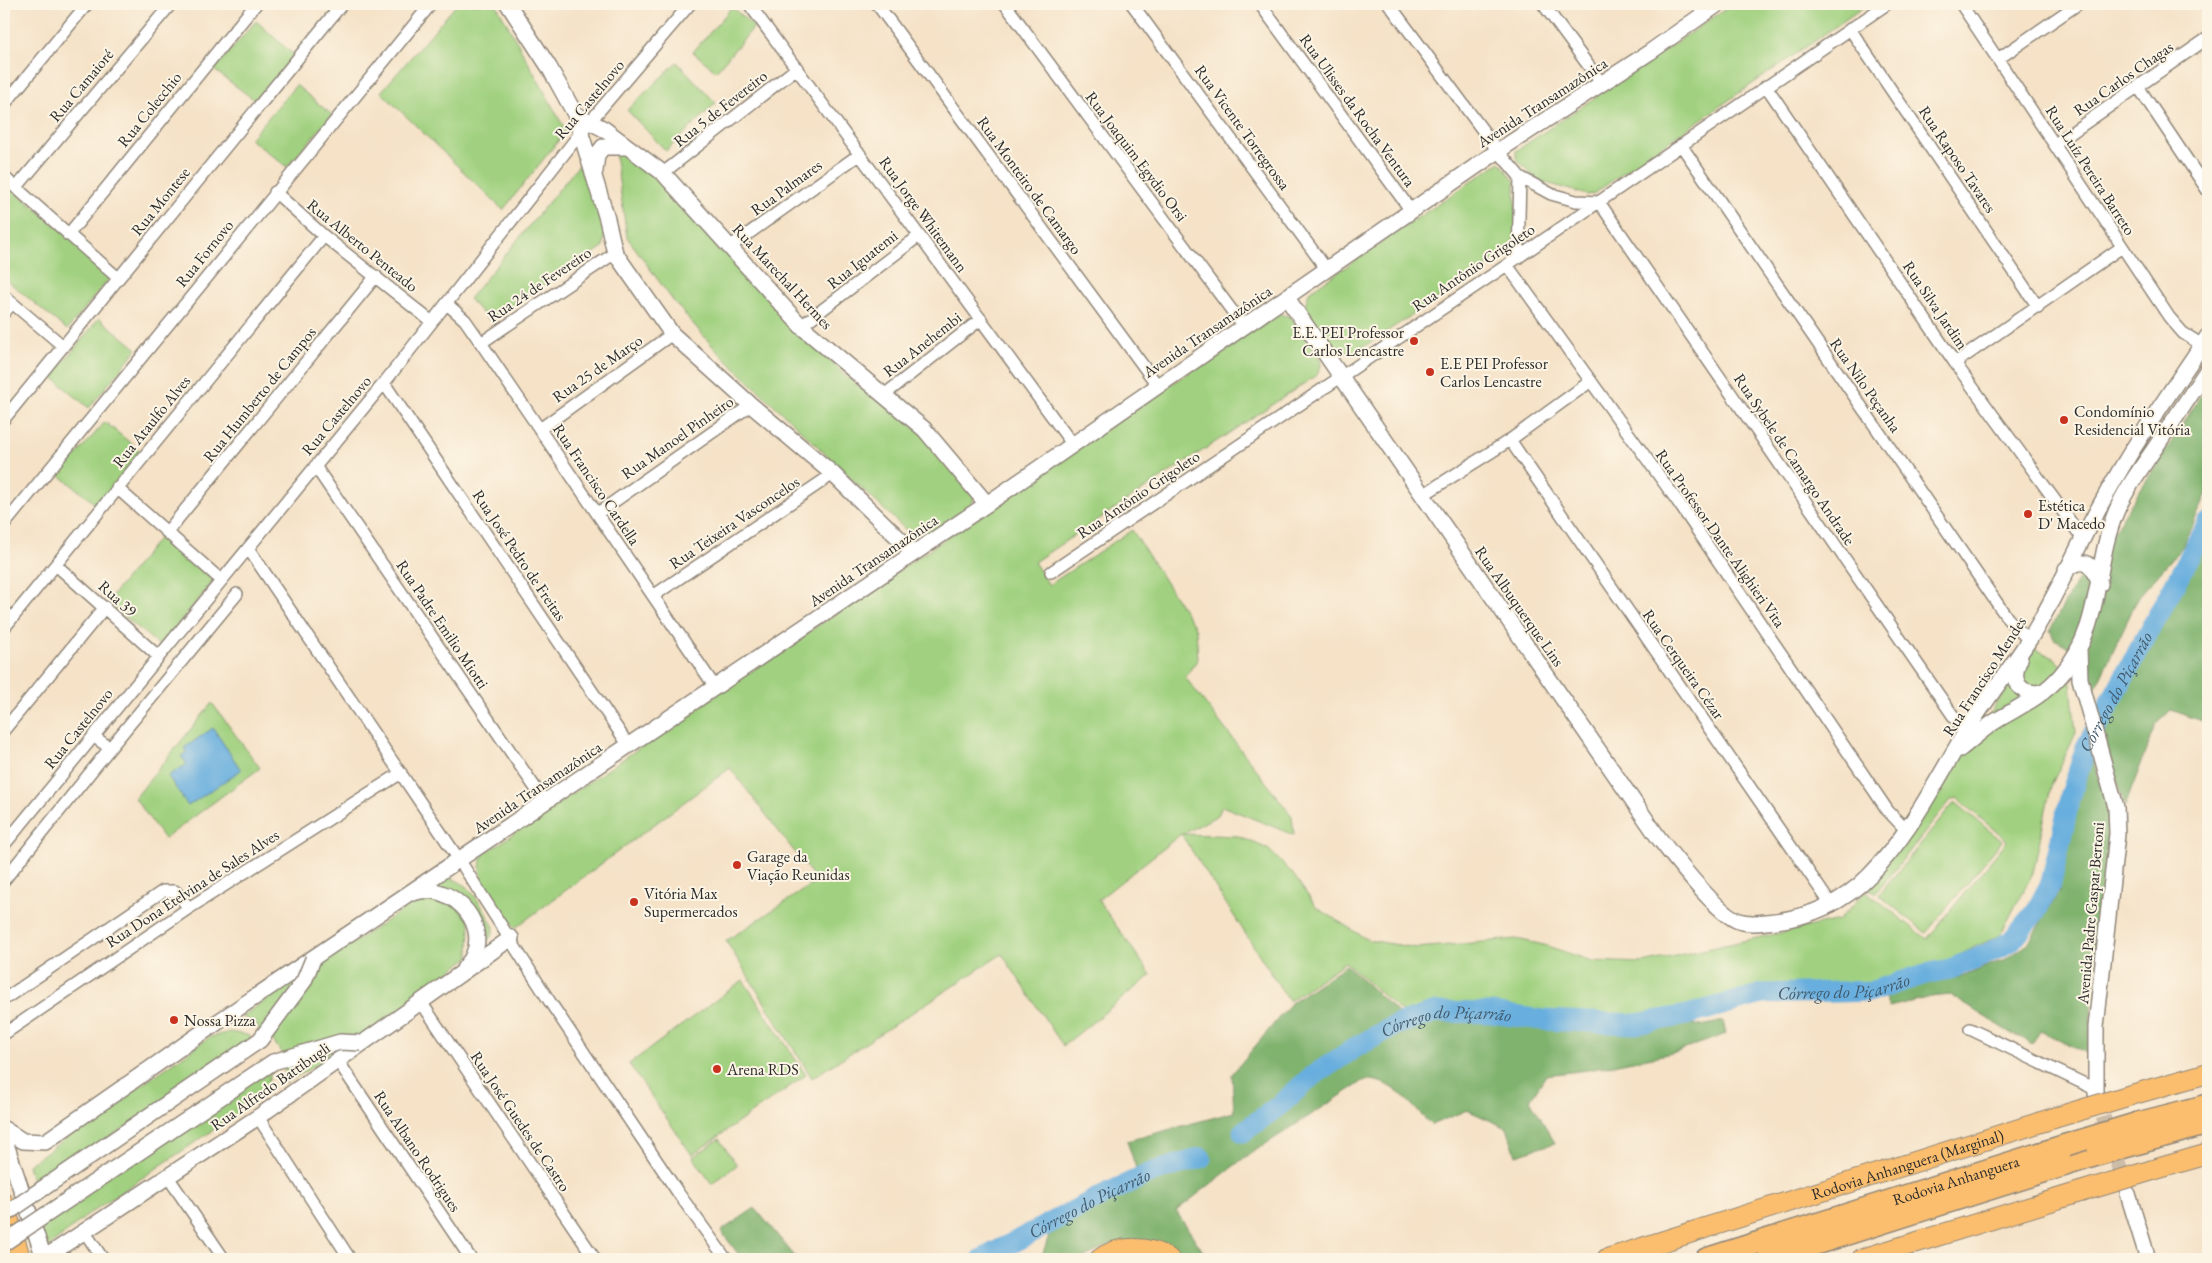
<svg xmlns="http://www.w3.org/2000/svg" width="2212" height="1263" font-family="'EB Garamond',serif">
  <rect width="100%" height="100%" fill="#fcf5e5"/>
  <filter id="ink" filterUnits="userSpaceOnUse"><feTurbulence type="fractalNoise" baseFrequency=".02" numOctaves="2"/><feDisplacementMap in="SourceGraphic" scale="10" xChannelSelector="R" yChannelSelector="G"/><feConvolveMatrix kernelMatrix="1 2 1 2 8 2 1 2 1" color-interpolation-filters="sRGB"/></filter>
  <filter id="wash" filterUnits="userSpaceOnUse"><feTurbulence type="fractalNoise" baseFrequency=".0096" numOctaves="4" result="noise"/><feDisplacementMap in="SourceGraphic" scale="20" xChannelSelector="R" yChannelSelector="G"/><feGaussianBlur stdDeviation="1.12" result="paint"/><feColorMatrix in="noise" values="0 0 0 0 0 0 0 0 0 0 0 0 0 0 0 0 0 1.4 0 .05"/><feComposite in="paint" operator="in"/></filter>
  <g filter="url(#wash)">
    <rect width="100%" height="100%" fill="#f5e2c7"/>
    <path fill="#a1d180" stroke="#667e56" d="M 457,4 L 496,4 L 566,131 L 503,210 L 381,92 Z
      M 1733,4 L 1868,4 L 1593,194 L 1587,195 L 1537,180 L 1516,158 L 1516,151 Z
      M 732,7 L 754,27 L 716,71 L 693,52 Z
      M 256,21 L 295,56 L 256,101 L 214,70 Z
      M 677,62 L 716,103 L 666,151 L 627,110 Z
      M 296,85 L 332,115 L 287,167 L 250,139 Z
      M 620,147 L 643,161 L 845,376 L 926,435 L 974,496 L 972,506 L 923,538 L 910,534 L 717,351 L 674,302 L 627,237 L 615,153 Z
      M 588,154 L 605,232 L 603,247 L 490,321 L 469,299 Z
      M 1500,162 L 1515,182 L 1516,247 L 1354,353 C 1331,353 1320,328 1308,311 L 1305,305 L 1309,292 Z
      M 4,182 L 113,274 L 67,330 L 4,278 Z
      M 1279,314 L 1291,317 L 1320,358 L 1321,366 L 1317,375 L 1034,562 L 1049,585 L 1132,530 L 1196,629 L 1198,659 L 1185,677 L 1292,816 L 1294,835 L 1222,806 L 1218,815 L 1183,834 L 1238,836 L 1268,849 L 1292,873 L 1316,907 L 1368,940 L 1417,948 L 1516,939 L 1544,945 L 1592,961 L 1643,963 L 1839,920 L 1866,891 L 1927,939 L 2007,841 L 1957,798 L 1951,800 L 1876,893 L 1868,888 L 1937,795 L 2033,648 L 2056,659 L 2070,675 L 2076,733 L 2051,786 L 2033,873 L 2000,935 L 1939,965 L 1863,985 L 1749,990 L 1636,1019 L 1539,1017 L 1432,1007 L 1404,1014 L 1345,962 L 1289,1001 L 1181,834 L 1098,900 L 1151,975 L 1063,1046 L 1002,954 L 812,1078 L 726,941 L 817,881 L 730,768 L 515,928 C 501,908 469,879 484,854 L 1270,317 Z
      M 99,318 L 137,349 L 89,408 L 52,377 Z
      M 105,422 L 140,451 L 97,505 L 59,475 Z
      M 163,533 L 217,577 L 160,646 L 107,602 Z
      M 212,703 L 260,768 L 164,839 L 135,798 Z
      M 1955,802 L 2002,841 L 1926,933 L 1879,895 Z
      M 449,878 C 472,883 482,908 494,927 L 492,936 L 478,949 L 477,928 L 435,886 Z
      M 427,894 L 452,900 L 470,923 L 469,957 L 359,1040 L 283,1055 L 269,1035 L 315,968 Z
      M 303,975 L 261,1033 L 255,1022 L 241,1017 Z
      M 743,980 L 806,1075 L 692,1155 L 629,1064 Z
      M 230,1032 L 247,1035 L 254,1040 L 34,1189 L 28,1165 L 210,1037 Z
      M 352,1045 L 285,1083 L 285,1061 Z
      M 271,1067 C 270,1081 266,1090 258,1100 L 90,1213 L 46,1249 L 40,1222 Z
      M 719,1139 L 737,1165 L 712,1184 L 693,1157 Z"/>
    <path fill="#80b36e" stroke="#566f4c" d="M 2208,385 L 2208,491 L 2183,546 L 2139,596 L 2094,691 C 2087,664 2080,651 2054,639 L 2050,630 L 2075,584 L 2095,560 Z
      M 2208,538 L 2208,723 L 2171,710 L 2157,723 L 2125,806 L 2101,731 Z
      M 2092,759 L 2107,799 L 2110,831 L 2087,1053 L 2040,1031 L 2032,1045 L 2020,1036 L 2012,1034 L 1950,995 L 1931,997 L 1889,1007 L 1882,991 L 1964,976 L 2005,959 L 2027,945 L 2059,892 L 2075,805 Z
      M 1346,965 L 1410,1024 L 1450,1017 L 1508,1025 L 1606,1031 L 1687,1023 L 1702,1026 L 1723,1021 L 1726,1034 L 1677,1052 L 1588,1070 L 1546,1075 L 1530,1100 L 1555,1143 L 1516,1155 L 1507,1128 L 1467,1110 L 1431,1125 C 1413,1107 1392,1078 1365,1080 L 1244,1158 L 1176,1211 L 1208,1259 L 1181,1259 L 1154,1242 L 1111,1244 L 1081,1259 L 1041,1259 L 1050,1232 L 1142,1186 L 1127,1141 L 1234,1112 L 1232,1074 L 1292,1002 Z
      M 755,1208 L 797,1259 L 742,1259 L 721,1231 Z"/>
    <path fill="#67aede" stroke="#496c84" d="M 213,728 L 241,770 L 188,806 L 168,776 L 187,764 L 181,756 L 187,752 L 184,748 Z"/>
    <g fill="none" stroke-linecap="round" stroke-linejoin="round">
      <g stroke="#67aede" stroke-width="21">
        <path id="s1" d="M 1243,1132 L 1281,1104 L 1311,1077 L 1356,1047 L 1396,1025 L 1436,1012 L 1491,1013 L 1543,1020 L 1636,1024 L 1687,1015 L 1762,994 L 1873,991 L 1925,974 L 1950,969 L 1981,957 L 2011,941 L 2036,911 L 2051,883 L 2070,798 L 2086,747 L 2208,523"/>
        <path id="s2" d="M 982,1259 L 1107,1193 L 1153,1172 L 1201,1158"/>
      </g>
    </g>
  </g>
  <g filter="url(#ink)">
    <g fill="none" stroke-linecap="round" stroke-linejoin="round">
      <path stroke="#cdbda8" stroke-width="15" stroke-dasharray="15 8" stroke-linecap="butt" d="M 2096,1095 L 2126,1187"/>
      <g stroke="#908679" stroke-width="14">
        <path id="minor" d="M 749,4 L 1073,445
          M 877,4 L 1158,386
          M 1005,4 L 1244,327
          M 1132,4 L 1327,270
          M 1260,4 L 1412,212
          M 1389,4 L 1498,151 L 1520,177 L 1551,194 L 1576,201 L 1599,202 L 1965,733
          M 1543,4 L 1602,84
          M 1961,4 L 2169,317 L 2183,333 L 2202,345
          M 1850,29 L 2038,307
          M 1998,59 L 2078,4
          M 1766,86 L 1955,363 L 2083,539
          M 2139,88 L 2208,191
          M 4,105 L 87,4
          M 2055,144 L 2208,38
          M 1681,145 L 2008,619 L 2029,640
          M 663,173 L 797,68
          M 4,177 L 118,278
          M 16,188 L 171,4
          M 275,192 L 324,236 L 432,322
          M 68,235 L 256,4
          M 731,246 L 860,154
          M 1518,258 L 1520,177
          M 1507,265 L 1678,502 L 1888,811 L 1906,830
          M 4,296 L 63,346
          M 447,304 L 465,320 L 481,343 L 715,687
          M 4,313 L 12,303
          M 801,326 L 919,236
          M 481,343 L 615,253
          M 1955,363 L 2122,247
          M 384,383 L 629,746
          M 884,395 L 981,319
          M 4,419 L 342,4
          M 540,429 L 672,334
          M 1510,440 L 1832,906
          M 315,466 L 545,802
          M 117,488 L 221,580
          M 1423,495 L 1510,440 L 1591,381
          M 598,513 L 751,405
          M 4,525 L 431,4
          M 167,532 L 376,276
          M 248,548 L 460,861 L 550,1002 L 679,1194 L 726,1259
          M 56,565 L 158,656
          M 1051,572 L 1507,265 L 1887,4
          M 653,596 L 833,474
          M 4,628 L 324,236
          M 4,730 L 105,607
          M 110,748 L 237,594
          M 4,845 L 384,383 L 582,131 L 690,4
          M 4,880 L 110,748 L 93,736
          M 6,998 L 163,891 L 175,891 L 189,908
          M 421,1002 L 595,1259
          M 1970,1029 L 2095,1089
          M 4,1034 L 189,908 L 401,773
          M 338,1061 L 471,1259
          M 258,1117 L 350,1259
          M 168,1177 L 224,1259
          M 84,1231 L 103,1259"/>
      </g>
      <g stroke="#908679" stroke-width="18">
        <path id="tertiary" d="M 508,4 L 549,67 L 575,114 L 607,219 L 615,253 L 672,334 L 751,405 L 833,474 L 914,553
          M 2208,4 L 2208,5
          M 575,114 L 604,129 L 663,173 L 801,326 L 924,429 L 987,504
          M 595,171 L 597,155 L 603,147 L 626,147
          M 1287,298 L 1658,837 C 1673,856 1717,914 1739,921 C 1747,924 1758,923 1766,922 C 1806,919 1842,904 1870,875 C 1910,834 1936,781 1965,733 C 1985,700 2009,671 2029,640 C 2057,596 2076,548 2101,504 C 2132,446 2171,391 2208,336
          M 2066,569 C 2086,556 2093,564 2100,584
          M 2079,649 L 2080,679 L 2116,807 L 2117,834 L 2096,1027 L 2096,1094
          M 2020,659 C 2010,680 2018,696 2043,692
          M 1960,749 C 1973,739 1985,727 1999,719 C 2021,706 2044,695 2061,675 C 2104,625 2093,567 2116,512 C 2125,490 2140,470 2153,451 C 2172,423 2190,396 2208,369
          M 413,893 C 447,880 490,920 473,956 C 471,961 466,965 464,969
          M 4,1129 L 23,1141 L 45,1142 L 200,1034 L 987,504 L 1498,151 L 1650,52 L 1718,4
          M 4,1138 L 44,1258 L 258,1117 L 511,938
          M 2128,1194 L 2148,1259"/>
      </g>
      <g stroke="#908679" stroke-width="21">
        <path id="primary" d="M 4,1203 L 21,1259"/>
      </g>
      <g stroke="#908679" stroke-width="22">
        <g id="trunk">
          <path d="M 2131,1095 L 2208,1073"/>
          <path d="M 2153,1170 L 2208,1154"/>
          <path d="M 1100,1259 C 1119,1245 1150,1246 1169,1259"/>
          <path id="s3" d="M 1607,1259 L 2054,1118"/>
          <path d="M 1862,1259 L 2080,1192"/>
        </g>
      </g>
      <g stroke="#908679" stroke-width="24">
        <g id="motorway">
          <path d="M 2138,1123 L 2208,1105"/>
          <path d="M 2143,1142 L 2208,1124"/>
          <path id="s4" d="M 1706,1259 L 2066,1145"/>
          <path d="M 1768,1259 L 2097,1155"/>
        </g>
      </g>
      <use href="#minor" stroke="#fff" stroke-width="11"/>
      <use href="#tertiary" stroke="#fff" stroke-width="15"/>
      <use href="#primary" stroke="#fbbe6e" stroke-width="19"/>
      <use href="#trunk" stroke="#fbbe6e" stroke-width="20"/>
      <use href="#motorway" stroke="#fbbe6e" stroke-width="21"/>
      <g stroke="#908679" stroke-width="18" stroke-linecap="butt">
        <path id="tertiary-bridge" d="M 4,1215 L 260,1040 L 304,981 L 313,959
          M 4,1243 L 273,1062 L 340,1042 L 361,1043"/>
      </g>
      <g stroke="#908679" stroke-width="22" stroke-linecap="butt">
        <path id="trunk-bridge" d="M 2054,1118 L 2131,1095
          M 2080,1192 L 2153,1170"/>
      </g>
      <g stroke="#908679" stroke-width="24" stroke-linecap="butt">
        <path id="motorway-bridge" d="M 2066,1145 L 2138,1123
          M 2097,1155 L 2143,1142"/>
      </g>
      <use href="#tertiary-bridge" stroke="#fff" stroke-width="15"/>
      <use href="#trunk-bridge" stroke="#fbbe6e" stroke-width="20"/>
      <use href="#motorway-bridge" stroke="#fbbe6e" stroke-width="21"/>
    </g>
  </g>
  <g fill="#c8321e" stroke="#fcf5e5" stroke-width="2">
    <circle cx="1414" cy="341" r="5"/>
    <circle cx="1430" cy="372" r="5"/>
    <circle cx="2064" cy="420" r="5"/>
    <circle cx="2028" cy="514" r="5"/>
    <circle cx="737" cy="865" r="5"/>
    <circle cx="634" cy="902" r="5"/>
    <circle cx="174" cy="1020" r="5"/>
    <circle cx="717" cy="1069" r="5"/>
  </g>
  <g text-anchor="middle" stroke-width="4" stroke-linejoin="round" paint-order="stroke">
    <g font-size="16" fill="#2b2b2b" stroke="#fcf5e5">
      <text transform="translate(2123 78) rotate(-35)" y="6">Rua Carlos Chagas</text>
      <text transform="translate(81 85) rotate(-50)" y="6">Rua Camaioré</text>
      <text transform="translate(589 99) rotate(-50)" y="6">Rua Castelnovo</text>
      <text transform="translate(1542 102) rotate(-33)" y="6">Avenida Transamazônica</text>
      <text transform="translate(720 108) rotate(-38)" y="6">Rua 5 de Fevereiro</text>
      <text transform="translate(149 109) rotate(-51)" y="6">Rua Colecchio</text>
      <text transform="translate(1358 110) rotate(54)" y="6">Rua Ulisses da Rocha Ventura</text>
      <text transform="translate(1243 127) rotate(54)" y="6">Rua Vicente Torregrossa</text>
      <text transform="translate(1137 156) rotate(53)" y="6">Rua Joaquim Egydio Orsi</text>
      <text transform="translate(1958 159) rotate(56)" y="6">Rua Raposo Tavares</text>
      <text transform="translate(2091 170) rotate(57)" y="6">Rua Luíz Pereira Barreto</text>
      <text transform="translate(1030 185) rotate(54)" y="6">Rua Monteiro de Camargo</text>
      <text transform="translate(786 187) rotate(-36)" y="6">Rua Palmares</text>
      <text transform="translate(160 201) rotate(-51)" y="6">Rua Montese</text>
      <text transform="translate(924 214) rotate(54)" y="6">Rua Jorge Whitemann</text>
      <text transform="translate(363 245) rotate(39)" y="6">Rua Alberto Penteado</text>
      <text transform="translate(204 253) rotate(-51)" y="6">Rua Fornovo</text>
      <text transform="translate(862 259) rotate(-38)" y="6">Rua Iguatemi</text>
      <text transform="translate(1473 267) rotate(-34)" y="6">Rua Antônio Grigoleto</text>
      <text transform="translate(783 276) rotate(47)" y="6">Rua Marechal Hermes</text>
      <text transform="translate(539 284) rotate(-34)" y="6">Rua 24 de Fevereiro</text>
      <text transform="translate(1936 305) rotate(56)" y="6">Rua Silva Jardim</text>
      <text transform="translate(1207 331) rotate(-34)" y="6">Avenida Transamazônica</text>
      <text transform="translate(922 344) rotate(-38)" y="6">Rua Anehembi</text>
      <text transform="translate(597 368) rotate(-35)" y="6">Rua 25 de Março</text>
      <text transform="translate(1866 385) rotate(55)" y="6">Rua Nilo Peçanha</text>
      <text transform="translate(259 394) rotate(-51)" y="6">Rua Humberto de Campos</text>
      <text transform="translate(336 415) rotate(-50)" y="6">Rua Castelnovo</text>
      <text transform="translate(151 421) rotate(-51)" y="6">Rua Ataulfo Alves</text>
      <text transform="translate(677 437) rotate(-35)" y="6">Rua Manoel Pinheiro</text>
      <text transform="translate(1795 459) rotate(56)" y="6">Rua Sybele de Camargo Andrade</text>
      <text transform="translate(597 484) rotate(56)" y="6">Rua Francisco Cardella</text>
      <text transform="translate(1138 494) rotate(-34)" y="6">Rua Antônio Grigoleto</text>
      <text transform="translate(734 522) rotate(-34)" y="6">Rua Teixeira Vasconcelos</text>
      <text transform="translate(1721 538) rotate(55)" y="6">Rua Professor Dante Alighieri Vita</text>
      <text transform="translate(520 555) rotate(56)" y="6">Rua José Pedro de Freitas</text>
      <text transform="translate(873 560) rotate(-34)" y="6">Avenida Transamazônica</text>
      <text transform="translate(118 598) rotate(42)" y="6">Rua 39</text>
      <text transform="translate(1520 606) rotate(55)" y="6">Rua Albuquerque Lins</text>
      <text transform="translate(443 624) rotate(56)" y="6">Rua Padre Emilio Miotti</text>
      <text transform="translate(1684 664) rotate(55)" y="6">Rua Cerqueira Cézar</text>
      <text transform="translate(1984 676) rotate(-57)" y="6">Rua Francisco Mendes</text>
      <text transform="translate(78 728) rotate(-51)" y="6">Rua Castelnovo</text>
      <text transform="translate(537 787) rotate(-34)" y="6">Avenida Transamazônica</text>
      <text transform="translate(192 888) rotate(-33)" y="6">Rua Dona Etelvina de Sales Alves</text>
      <text transform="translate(2090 913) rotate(-85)" y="6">Avenida Padre Gaspar Bertoni</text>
      <text transform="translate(270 1086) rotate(-35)" y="6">Rua Alfredo Battibugli</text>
      <text transform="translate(521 1121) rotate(56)" y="6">Rua José Guedes de Castro</text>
      <text transform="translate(418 1151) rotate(56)" y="6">Rua Albano Rodrigues</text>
      <text dy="6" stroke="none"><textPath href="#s3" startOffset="315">Rodovia Anhanguera (Marginal)</textPath></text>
      <text dy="6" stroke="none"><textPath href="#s4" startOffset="262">Rodovia Anhanguera</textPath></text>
    </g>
    <g font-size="16" fill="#2b2b2b" stroke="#fcf5e5" text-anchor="start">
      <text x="1404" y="338" text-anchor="end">E.E. PEI Professor<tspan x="1404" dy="18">Carlos Lencastre</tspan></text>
      <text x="1440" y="369">E.E PEI Professor<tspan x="1440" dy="18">Carlos Lencastre</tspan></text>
      <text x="2074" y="417">Condomínio<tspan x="2074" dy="18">Residencial Vitória</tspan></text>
      <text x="2038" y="511">Estética<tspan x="2038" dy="18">D' Macedo</tspan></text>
      <text x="747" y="862">Garage da<tspan x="747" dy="18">Viação Reunidas</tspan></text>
      <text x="644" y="899">Vitória Max<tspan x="644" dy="18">Supermercados</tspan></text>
      <text x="184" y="1026">Nossa Pizza</text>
      <text x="727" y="1075">Arena RDS</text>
    </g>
    <g font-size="18" font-style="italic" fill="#40596a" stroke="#fcf5e5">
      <text dy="6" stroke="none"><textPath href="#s1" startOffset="1092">Córrego do Piçarrão</textPath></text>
      <text dy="6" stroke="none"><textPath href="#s1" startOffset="642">Córrego do Piçarrão</textPath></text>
      <text dy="6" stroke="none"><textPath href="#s1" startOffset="238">Córrego do Piçarrão</textPath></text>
      <text dy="6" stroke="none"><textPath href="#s2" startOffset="121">Córrego do Piçarrão</textPath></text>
    </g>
  </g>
  <rect width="2212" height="1263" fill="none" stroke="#fcf5e5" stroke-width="20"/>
</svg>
